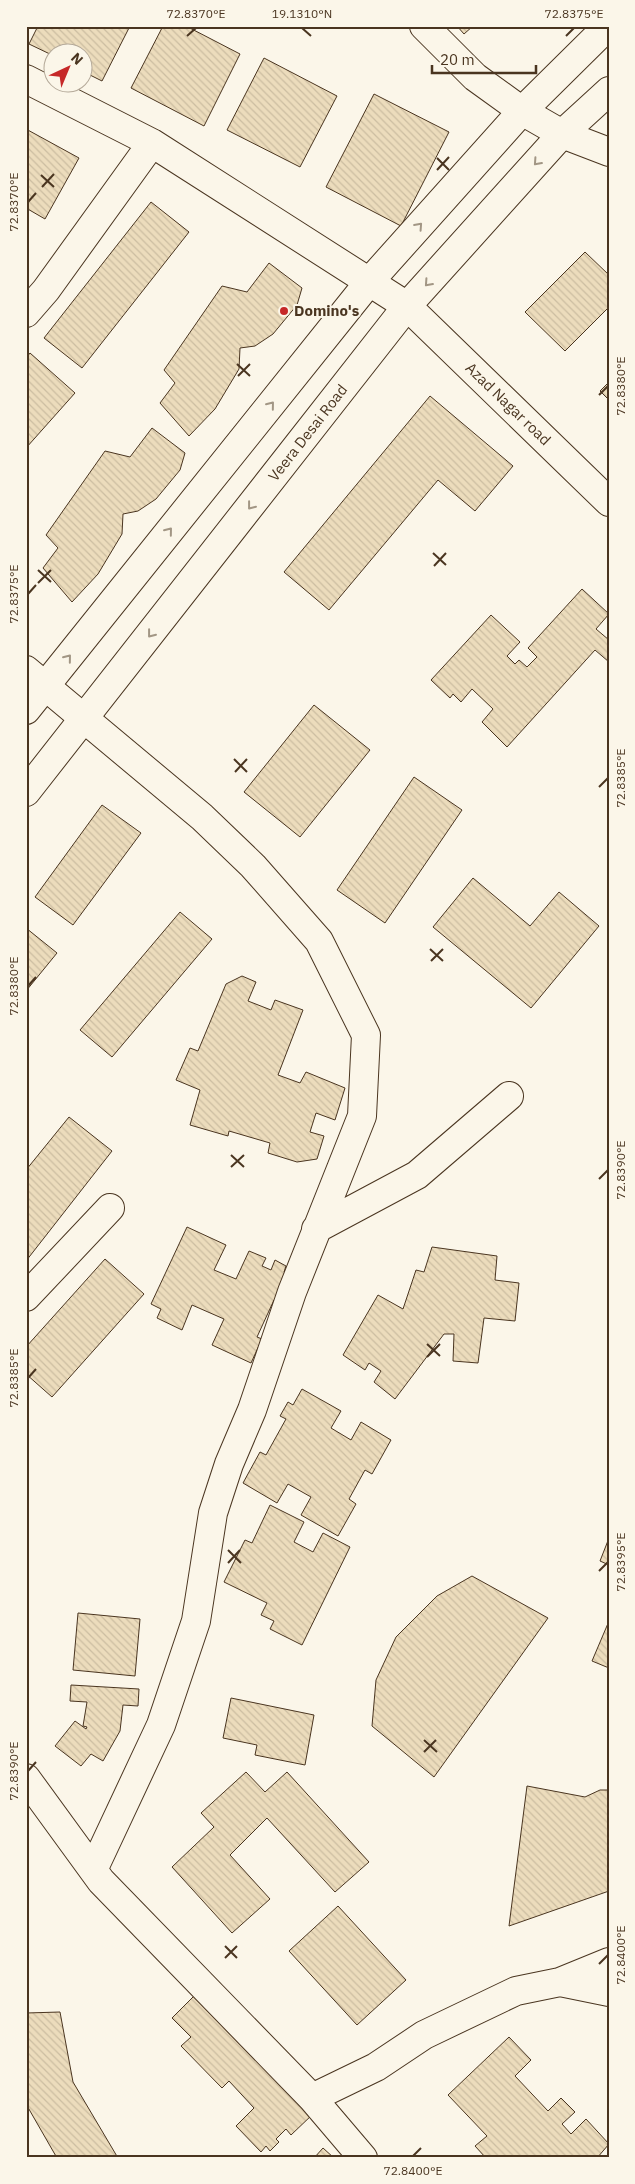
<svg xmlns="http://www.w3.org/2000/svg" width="635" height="2184" font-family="'IBM Plex Sans',sans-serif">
  <defs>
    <pattern id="building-back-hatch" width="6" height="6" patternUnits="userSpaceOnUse" patternTransform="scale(1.25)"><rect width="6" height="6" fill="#ecdcbc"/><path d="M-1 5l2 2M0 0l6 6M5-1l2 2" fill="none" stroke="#ccbda1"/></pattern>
  </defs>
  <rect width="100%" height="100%" fill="#fbf6e9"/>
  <path fill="url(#building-back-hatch)" stroke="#4a3520" d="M 38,26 L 130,26 L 102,81 L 82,71 L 82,52 L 52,52 L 52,55 L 29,44 Z
    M 163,26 L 186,26 L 240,54 L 204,126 L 131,88 Z
    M 457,26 L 473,26 L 464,34 Z
    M 264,58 L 337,96 L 300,167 L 227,130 Z
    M 374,94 L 449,132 L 401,226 L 326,187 Z
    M 26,129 L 79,158 L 45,219 L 26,208 Z
    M 151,202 L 189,232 L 82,368 L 44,338 Z
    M 585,252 L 609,275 L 609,307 L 565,351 L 525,312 Z
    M 269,263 L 302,288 L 297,305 L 273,334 L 255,346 L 240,348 L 239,369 L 215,409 L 189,436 L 160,403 L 175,383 L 164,370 L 222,286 L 247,292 Z
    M 30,353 L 75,393 L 26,448 L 26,358 Z
    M 609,382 L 609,400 L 600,391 Z
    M 430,396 L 513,466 L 475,511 L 438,480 L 329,610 L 284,572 Z
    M 152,428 L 185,453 L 180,470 L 156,499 L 138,511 L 123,514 L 122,534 L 98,574 L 72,602 L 43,568 L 58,548 L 46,535 L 105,451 L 130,457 Z
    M 582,589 L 609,614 L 596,629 L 609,640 L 609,662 L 595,650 L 507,747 L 482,722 L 493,709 L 472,689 L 461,702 L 453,694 L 450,698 L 431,680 L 491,615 L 520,642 L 507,656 L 515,664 L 519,660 L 527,667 L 537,657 L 528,648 Z
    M 314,705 L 370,750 L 300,837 L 244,792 Z
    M 414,777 L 462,810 L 385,923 L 337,890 Z
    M 102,805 L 141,833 L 73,925 L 35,897 Z
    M 473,878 L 530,926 L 559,892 L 599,926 L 531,1008 L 433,927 Z
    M 180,912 L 212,939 L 112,1057 L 80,1030 Z
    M 26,928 L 57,953 L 26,991 Z
    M 242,976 L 256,982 L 248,1001 L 271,1010 L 275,1000 L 303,1010 L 278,1075 L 300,1083 L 306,1072 L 345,1088 L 335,1120 L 316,1113 L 310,1132 L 324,1136 L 317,1159 L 297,1162 L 268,1153 L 270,1143 L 229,1131 L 228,1136 L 190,1125 L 200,1090 L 176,1080 L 190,1048 L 198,1051 L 226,984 Z
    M 69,1117 L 112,1151 L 26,1261 L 26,1170 Z
    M 187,1227 L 226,1245 L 214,1270 L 236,1279 L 249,1251 L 266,1258 L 262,1266 L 271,1270 L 275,1260 L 286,1266 L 284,1272 L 291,1275 L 280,1300 L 274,1300 L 257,1337 L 262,1339 L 251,1363 L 212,1345 L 224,1319 L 192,1305 L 182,1330 L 157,1318 L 161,1309 L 151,1304 Z
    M 432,1247 L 497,1256 L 495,1280 L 519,1283 L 515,1321 L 484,1318 L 478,1363 L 453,1361 L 454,1334 L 444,1334 L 395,1399 L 374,1382 L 381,1371 L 369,1363 L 365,1370 L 343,1355 L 378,1295 L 403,1309 L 416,1270 L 424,1272 Z
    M 105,1259 L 144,1294 L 52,1397 L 26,1374 L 26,1347 Z
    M 302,1389 L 341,1411 L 331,1428 L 351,1440 L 361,1422 L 391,1440 L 372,1474 L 365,1470 L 349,1499 L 356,1504 L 338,1536 L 301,1515 L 311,1497 L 288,1484 L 277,1503 L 243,1483 L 260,1452 L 266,1455 L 286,1419 L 280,1416 L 288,1402 L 293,1405 Z
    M 270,1505 L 304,1522 L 294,1542 L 313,1552 L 323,1533 L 350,1547 L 302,1645 L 270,1629 L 274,1621 L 261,1615 L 267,1603 L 224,1582 L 245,1540 L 252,1543 Z
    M 609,1538 L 609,1565 L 600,1561 Z
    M 472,1576 L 548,1618 L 434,1777 L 372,1726 L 376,1680 L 396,1637 L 437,1596 Z
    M 78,1613 L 140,1619 L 135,1676 L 73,1670 Z
    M 609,1621 L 609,1668 L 592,1661 Z
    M 71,1685 L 139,1689 L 138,1706 L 123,1705 L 120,1731 L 103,1761 L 91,1754 L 81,1766 L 55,1746 L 75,1721 L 86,1729 L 87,1727 L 83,1726 L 87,1702 L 70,1701 Z
    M 231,1698 L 314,1715 L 305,1765 L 255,1755 L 257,1745 L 223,1738 Z
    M 246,1772 L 265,1792 L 287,1772 L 369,1862 L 335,1892 L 267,1818 L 230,1855 L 270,1899 L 232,1933 L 172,1867 L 214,1827 L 201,1813 Z
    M 527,1786 L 585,1797 L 600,1790 L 609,1790 L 609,1891 L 509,1926 Z
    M 338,1906 L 406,1980 L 357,2025 L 289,1951 Z
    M 196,1994 L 313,2114 L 291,2135 L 286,2129 L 276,2139 L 279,2142 L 270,2151 L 266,2146 L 261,2152 L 236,2126 L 254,2108 L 229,2081 L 222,2088 L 181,2046 L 191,2037 L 172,2018 Z
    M 60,2012 L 73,2082 L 118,2158 L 57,2158 L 26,2104 L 26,2013 Z
    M 509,2037 L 531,2060 L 515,2076 L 548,2111 L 561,2098 L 575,2112 L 562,2124 L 571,2134 L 586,2119 L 609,2144 L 597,2158 L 486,2158 L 475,2146 L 487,2136 L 448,2095 Z
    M 323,2148 L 334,2158 L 314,2158 Z"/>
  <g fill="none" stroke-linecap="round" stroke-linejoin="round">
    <g stroke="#4a3520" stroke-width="30">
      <path id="street" d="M 424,26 L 475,77 L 522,111 L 562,134 L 609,152
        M 26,79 L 152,143 L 407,306 L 609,502
        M 26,313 L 46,290 L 152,143
        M 26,670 L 202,817 L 253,866 L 319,941 L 366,1035 L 362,1116 L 292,1292 L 252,1410 L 229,1464 L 213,1513 L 196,1621 L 161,1725 L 94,1868
        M 316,1229 L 417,1175 L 509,1096
        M 26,1297 L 110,1208
        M 26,1778 L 101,1881 L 312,2098 L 363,2158
        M 560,1982 L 609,1992
        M 312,2098 L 376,2067 L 424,2035 L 516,1991 L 560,1982 L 609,1962"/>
    </g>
    <g stroke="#4a3520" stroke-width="30">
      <path id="secondary" d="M 26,710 L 369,282 L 522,111 L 608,26
        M 26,792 L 407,306 L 562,134 L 609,91"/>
    </g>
    <use href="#street" stroke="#fbf6e9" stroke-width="28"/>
    <use href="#secondary" stroke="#fbf6e9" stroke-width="28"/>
  </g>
  <defs><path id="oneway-chevron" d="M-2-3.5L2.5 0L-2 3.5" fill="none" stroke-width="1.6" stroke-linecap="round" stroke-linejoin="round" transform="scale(1.25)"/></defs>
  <g stroke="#a29684">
    <use href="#oneway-chevron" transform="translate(537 162) rotate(132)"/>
    <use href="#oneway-chevron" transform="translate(419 226) rotate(-48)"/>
    <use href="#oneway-chevron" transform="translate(428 283) rotate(132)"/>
    <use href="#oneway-chevron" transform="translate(271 405) rotate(-51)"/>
    <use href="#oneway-chevron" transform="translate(251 506) rotate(128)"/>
    <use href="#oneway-chevron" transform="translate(169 531) rotate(-51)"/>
    <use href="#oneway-chevron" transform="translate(151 634) rotate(128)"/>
    <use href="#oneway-chevron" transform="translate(68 658) rotate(-51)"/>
  </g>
  <path fill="none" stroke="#4a3520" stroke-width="2" d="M 302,28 L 311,36M 187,36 L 196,28M 566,36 L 574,28M 437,158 L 449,170M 437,170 L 449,157M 41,175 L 54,187M 42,187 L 54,174M 28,202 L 36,193M 237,364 L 250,376M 238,376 L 250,364M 599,395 L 608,386M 433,553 L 446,565M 434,566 L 446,553M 38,570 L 51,582M 38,583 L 51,570M 28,594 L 36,585M 234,759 L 247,772M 235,772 L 247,759M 599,787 L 608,778M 430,949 L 443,961M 431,961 L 443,949M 28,986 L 36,977M 231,1155 L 244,1167M 231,1167 L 244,1155M 599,1179 L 608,1170M 427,1344 L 440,1356M 427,1357 L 440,1344M 28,1378 L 36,1369M 228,1550 L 241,1563M 228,1563 L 240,1550M 599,1571 L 608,1562M 424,1740 L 437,1752M 424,1752 L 436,1740M 28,1771 L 36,1762M 225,1946 L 237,1958M 225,1958 L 237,1946M 599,1964 L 608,1955M 413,2156 L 421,2148"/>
  <circle fill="#c62828" stroke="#fbf6e9" stroke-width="2" cx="284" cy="311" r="5"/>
  <g text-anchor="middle" stroke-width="4" stroke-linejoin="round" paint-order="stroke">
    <g font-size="15" font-weight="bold" fill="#4a3520" stroke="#fbf6e9" text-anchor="start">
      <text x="294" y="316">Domino's</text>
    </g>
    <g font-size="15" fill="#4a3520" stroke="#fbf6e9">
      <text transform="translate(508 404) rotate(44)" y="5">Azad Nagar road</text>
      <text transform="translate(308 433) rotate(-52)" y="5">Veera Desai Road</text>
    </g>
  </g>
  <rect width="635" height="2184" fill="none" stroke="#fbf6e9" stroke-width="55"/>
  <g transform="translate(68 68) rotate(44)"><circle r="24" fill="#fbf6e9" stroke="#b4a999"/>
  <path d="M0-4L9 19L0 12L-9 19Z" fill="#c62828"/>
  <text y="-8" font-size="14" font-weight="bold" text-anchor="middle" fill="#4a3520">N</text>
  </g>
  <path d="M432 65v8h104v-8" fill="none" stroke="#4a3520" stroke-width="2.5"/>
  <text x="440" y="65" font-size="15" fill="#4a3520" stroke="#fbf6e9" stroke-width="4" paint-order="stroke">20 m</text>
  <rect x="28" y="28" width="580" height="2128" fill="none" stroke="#4a3520" stroke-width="2"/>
  <g font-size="12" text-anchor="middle" fill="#4a3520">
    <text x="196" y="18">72.8370°E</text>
    <text x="302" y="18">19.1310°N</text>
    <text x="574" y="18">72.8375°E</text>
    <text transform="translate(14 202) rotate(-90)" y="4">72.8370°E</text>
    <text transform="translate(621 386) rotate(-90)" y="4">72.8380°E</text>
    <text transform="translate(14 594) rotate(-90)" y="4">72.8375°E</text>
    <text transform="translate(621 778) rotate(-90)" y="4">72.8385°E</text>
    <text transform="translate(14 986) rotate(-90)" y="4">72.8380°E</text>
    <text transform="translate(621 1170) rotate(-90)" y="4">72.8390°E</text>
    <text transform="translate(14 1378) rotate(-90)" y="4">72.8385°E</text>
    <text transform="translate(621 1562) rotate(-90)" y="4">72.8395°E</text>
    <text transform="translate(14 1771) rotate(-90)" y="4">72.8390°E</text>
    <text transform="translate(621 1955) rotate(-90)" y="4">72.8400°E</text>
    <text x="413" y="2175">72.8400°E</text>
  </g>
</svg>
